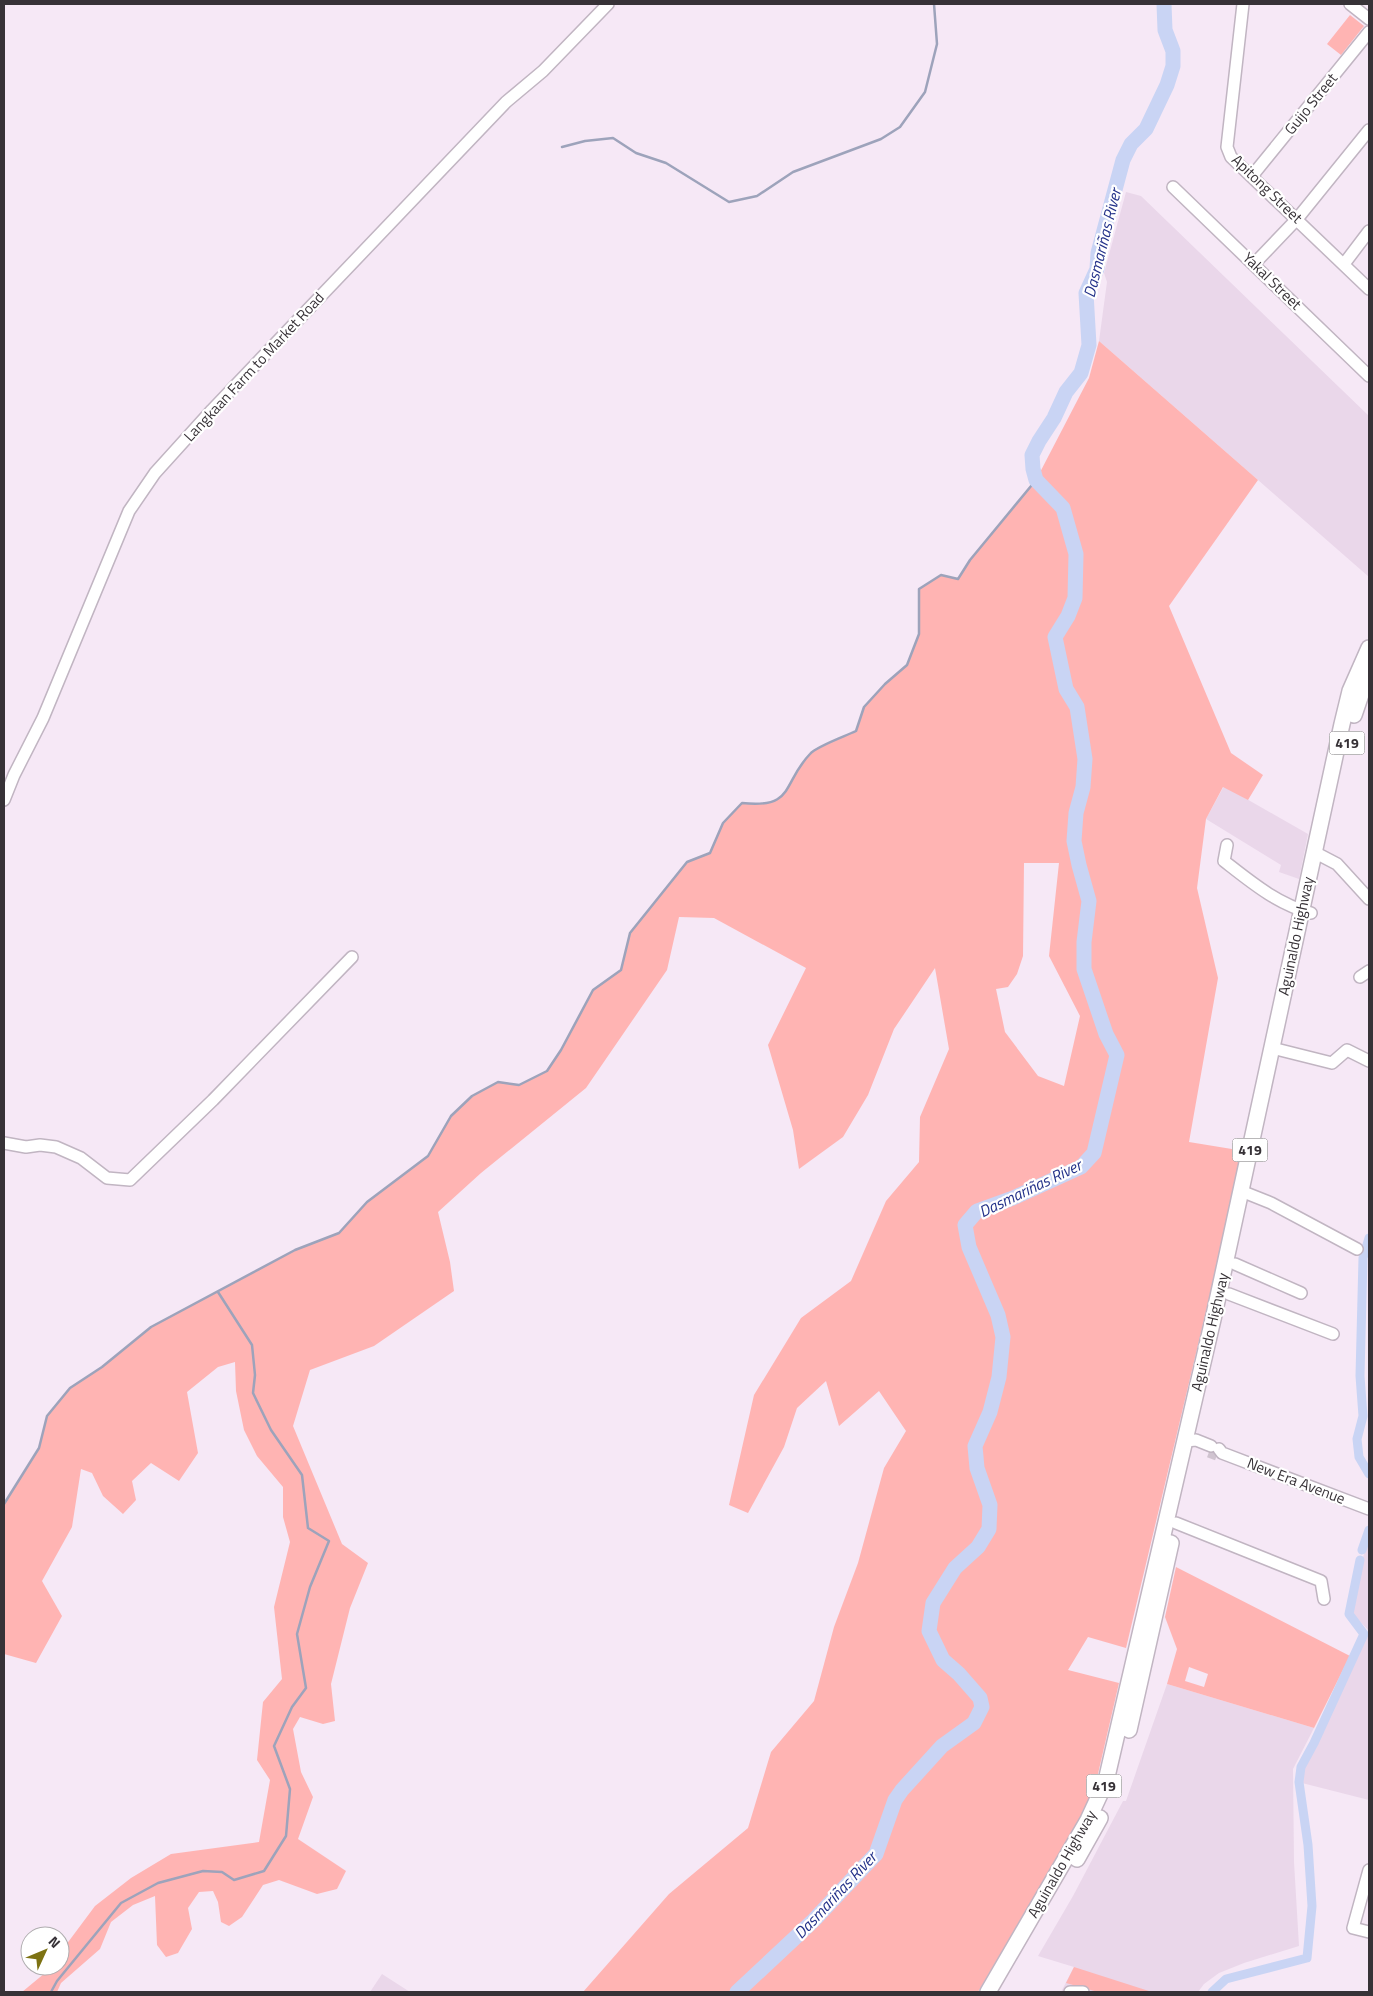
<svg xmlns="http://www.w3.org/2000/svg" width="1373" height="1996" font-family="'Titillium Web',sans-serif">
  <rect width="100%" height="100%" fill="#f6e8f6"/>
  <path fill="#ead7ea" d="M 1126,192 L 1141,196 L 1369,416 L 1369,577 L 1099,341 L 1107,282 L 1104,273 Z
    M 1224,786 L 1308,834 L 1299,879 L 1279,872 L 1281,865 L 1206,819 Z
    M 1369,1538 L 1369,1800 L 1302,1783 L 1304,1767 L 1339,1697 L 1354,1659 L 1369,1631 L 1353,1614 L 1363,1557 Z
    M 1167,1684 L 1314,1728 L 1293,1769 L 1294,1862 L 1299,1946 L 1244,1963 L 1219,1973 L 1204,1984 L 1198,1992 L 1061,1992 L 1074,1967 L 1038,1956 L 1073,1896 L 1123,1801 L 1126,1801 Z
    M 382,1974 L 410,1992 L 370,1992 Z"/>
  <path fill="#ffb4b3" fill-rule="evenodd" d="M 1350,15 L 1364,26 L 1341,55 L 1327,44 Z
    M 1099,341 L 1258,480 L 1169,606 L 1231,753 L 1263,775 L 1248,800 L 1223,787 L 1206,819 L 1197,888 L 1218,978 L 1189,1142 L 1244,1151 L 1126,1648 L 1088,1637 L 1068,1670 L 1119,1683 L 1097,1778 L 1090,1797 L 1081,1817 L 978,1992 L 583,1992 L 669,1894 L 748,1828 L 771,1752 L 814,1701 L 834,1627 L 858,1563 L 884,1468 L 906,1431 L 879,1391 L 839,1426 L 826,1381 L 797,1408 L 784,1447 L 748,1513 L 729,1505 L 754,1395 L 801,1318 L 851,1281 L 886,1201 L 919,1162 L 920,1117 L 949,1049 L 935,968 L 894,1029 L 868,1095 L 843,1137 L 799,1169 L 793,1130 L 768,1045 L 806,968 L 714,918 L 679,917 L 667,970 L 586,1088 L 481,1173 L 438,1212 L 450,1262 L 454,1291 L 374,1346 L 310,1370 L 293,1426 L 342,1544 L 368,1563 L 350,1608 L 331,1684 L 335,1721 L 323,1724 L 300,1717 L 293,1729 L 301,1772 L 313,1797 L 298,1839 L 346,1871 L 337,1889 L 317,1894 L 279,1880 L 263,1885 L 242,1917 L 229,1926 L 221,1922 L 218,1902 L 213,1891 L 199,1892 L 188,1908 L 192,1929 L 178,1953 L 166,1957 L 157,1945 L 155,1896 L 133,1905 L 111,1922 L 100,1949 L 61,1983 L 57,1992 L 22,1992 L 45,1973 L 50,1966 L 60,1966 L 60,1953 L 95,1906 L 131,1878 L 171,1854 L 259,1842 L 270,1780 L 257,1760 L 263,1702 L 282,1679 L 274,1607 L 290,1542 L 283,1517 L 283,1487 L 257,1456 L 244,1430 L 236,1391 L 235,1362 L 218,1367 L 187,1392 L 198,1453 L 179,1481 L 151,1463 L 132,1481 L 136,1500 L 123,1514 L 103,1496 L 92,1473 L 81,1469 L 72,1527 L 42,1581 L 62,1616 L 36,1663 L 4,1654 L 4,1504 L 39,1448 L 47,1416 L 70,1388 L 102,1367 L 151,1327 L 295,1250 L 339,1233 L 367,1202 L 428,1156 L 451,1116 L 472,1096 L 498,1082 L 519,1085 L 547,1071 L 561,1050 L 593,990 L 621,970 L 630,933 L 687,862 L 710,853 L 723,823 L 742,803 C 795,809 782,783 810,754 C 817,746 846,736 856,731 L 864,707 L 885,684 L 907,664 L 919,634 L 919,589 L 941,575 L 958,579 L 970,560 L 1036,480 L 1089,378 ZM 1024,863 L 1059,863 L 1049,956 L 1080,1016 L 1064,1086 L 1038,1076 L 1005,1032 L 996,989 L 1008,987 L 1017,974 L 1023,956 Z
    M 1176,1567 L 1350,1656 L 1314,1728 L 1167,1684 L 1177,1649 L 1165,1617 ZM 1189,1667 L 1208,1674 L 1204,1687 L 1185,1681 Z
    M 1074,1967 L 1152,1992 L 1098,1992 L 1066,1983 Z"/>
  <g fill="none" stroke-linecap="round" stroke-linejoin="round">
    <path stroke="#9da3bb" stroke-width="2.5" d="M 562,147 L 585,141 L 613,138 L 636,153 L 666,163 L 729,202 L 757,196 L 793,172 L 881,139 L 900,127 L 925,92 L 937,44 L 934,4
      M 4,1504 L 39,1448 L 47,1416 L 70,1388 L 102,1367 L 151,1327 L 295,1250 L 339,1233 L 367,1202 L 428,1156 L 451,1116 L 472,1096 L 498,1082 L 519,1085 L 547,1071 L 561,1050 L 593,990 L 621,970 L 630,933 L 687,862 L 710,853 L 723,823 L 742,803 C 795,809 782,783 810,754 C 817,746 846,736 856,731 L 864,707 L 885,684 L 907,665 L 919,634 L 919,589 L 941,575 L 958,579 L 970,560 L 1036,480
      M 51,1992 L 57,1981 L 121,1903 L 158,1883 L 203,1871 L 222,1872 L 234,1880 L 264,1871 L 286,1836 L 290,1789 L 274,1746 L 292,1707 L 306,1688 L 297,1634 L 310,1587 L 329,1541 L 308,1528 L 302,1475 L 271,1430 L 253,1393 L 255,1375 L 252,1345 L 218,1292"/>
    <path stroke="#c9d4f4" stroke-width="9" d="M 1369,1238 L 1363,1258 L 1360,1376 L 1363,1416 L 1357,1439 L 1359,1457 L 1369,1474
      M 1362,1550 L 1369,1530
      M 1212,1992 L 1226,1979 L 1307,1958 L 1312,1906 L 1308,1845 L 1299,1782 L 1301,1767 L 1314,1743 L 1364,1634 L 1349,1614 L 1360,1560"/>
    <path stroke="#c9d4f4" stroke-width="15" d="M 737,1992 L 814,1920 L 876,1854 L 895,1800 L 902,1790 L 942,1746 L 974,1723 L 982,1707 L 980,1698 L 959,1674 L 943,1660 L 929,1631 L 933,1603 L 955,1568 L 978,1547 L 989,1529 L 990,1505 L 977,1468 L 975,1446 L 990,1412 L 999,1377 L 1003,1337 L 998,1315 L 969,1247 L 965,1225 L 977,1211 L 1013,1198 L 1081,1167 L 1094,1153 L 1117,1055 L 1106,1034 L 1084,969 L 1084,942 L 1089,901 L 1079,865 L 1074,841 L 1076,813 L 1083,787 L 1085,759 L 1077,707 L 1066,689 L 1055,637 L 1068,616 L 1075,598 L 1076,554 L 1063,508 L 1036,480 L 1033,469 L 1032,455 L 1039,441 L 1054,418 L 1066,392 L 1081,373 L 1089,345 L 1086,293 L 1097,269 L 1098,253 L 1123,160 L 1131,144 L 1146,129 L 1167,85 L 1173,66 L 1173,51 L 1165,30 L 1164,4"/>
    <path stroke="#d0c4d0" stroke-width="11" stroke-dasharray="11 5.5" stroke-linecap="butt" d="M 1209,1452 L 1217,1455"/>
    <g stroke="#c1b5c2" stroke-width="14">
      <path id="minor" d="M 1243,4 L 1227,147 L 1231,157 L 1369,289
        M 1350,4 L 1369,19
        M 1252,176 L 1369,32
        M 1173,187 L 1369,376
        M 1254,264 L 1297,219 L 1369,130
        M 1344,264 L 1369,231
        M 4,800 L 14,775 L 43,718 L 129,511 L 155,473 L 212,410 L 506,102 L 543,71 L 608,4
        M 1227,845 L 1224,861 C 1251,882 1277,904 1311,913
        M 1314,852 L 1337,864 L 1369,899
        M 1360,977 L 1369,971
        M 1272,1048 L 1332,1063 L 1347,1050 L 1369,1061
        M 4,1143 L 26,1147 L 40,1145 L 56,1147 L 81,1158 L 107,1178 L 130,1180 L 213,1100 L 352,957
        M 1241,1191 L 1271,1203 L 1357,1249
        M 1235,1264 L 1301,1293
        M 1229,1294 L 1333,1334
        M 1186,1441 L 1196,1440 L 1211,1446
        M 1219,1449 L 1222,1453 L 1369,1509
        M 1176,1523 L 1321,1581 L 1324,1599
        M 1369,1870 L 1353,1928 L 1369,1932
        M 1070,1992 L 1083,1992"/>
    </g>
    <g stroke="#c1b5c2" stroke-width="18">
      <path id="major" d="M 1354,715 L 1369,671
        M 1129,1730 L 1171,1543
        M 1077,1859 L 1100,1818
        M 988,1992 L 1088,1820 L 1106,1781 L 1214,1315 L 1342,724 L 1350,691 L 1369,648"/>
    </g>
    <use href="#minor" stroke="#fff" stroke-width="11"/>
    <use href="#major" stroke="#fff" stroke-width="15"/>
  </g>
  <g text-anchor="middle" stroke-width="4.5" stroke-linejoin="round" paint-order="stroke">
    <g fill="#fff" stroke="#737073" stroke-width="1">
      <rect x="1329.5" y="731.5" width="35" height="23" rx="4"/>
      <rect x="1232.5" y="1138.5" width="35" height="23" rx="4"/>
      <rect x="1086.5" y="1774.5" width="35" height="23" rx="4"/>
    </g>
    <g font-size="14" font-weight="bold" fill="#373237">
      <text x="1347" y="748">419</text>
      <text x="1250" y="1155">419</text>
      <text x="1104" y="1791">419</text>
    </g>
    <g font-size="15" fill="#373237" stroke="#fff">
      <text transform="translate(1311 104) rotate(-51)" y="5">Guijo Street</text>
      <text transform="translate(1267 189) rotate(44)" y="5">Apitong Street</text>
      <text transform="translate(1272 281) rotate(44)" y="5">Yakal Street</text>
      <text transform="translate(254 367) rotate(-47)" y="5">Langkaan Farm to Market Road</text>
      <text transform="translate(1296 936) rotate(-78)" y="5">Aguinaldo Highway</text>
      <text transform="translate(1210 1332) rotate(-77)" y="5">Aguinaldo Highway</text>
      <text transform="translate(1296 1481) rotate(21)" y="5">New Era Avenue</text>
      <text transform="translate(1062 1864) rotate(-60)" y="5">Aguinaldo Highway</text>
    </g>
    <g font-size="16" font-style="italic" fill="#233189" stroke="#fff">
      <text transform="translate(1102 243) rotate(-76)" y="6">Dasmariñas River</text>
      <text transform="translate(1030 1188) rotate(-26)" y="6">Dasmariñas River</text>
      <text transform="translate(835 1895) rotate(-47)" y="6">Dasmariñas River</text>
    </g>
  </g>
  <rect width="1373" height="1996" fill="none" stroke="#373237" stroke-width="10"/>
  <g transform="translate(45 1951) rotate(46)"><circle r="24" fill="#ffffff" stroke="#afadaf"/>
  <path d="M0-4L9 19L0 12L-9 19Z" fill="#7d7213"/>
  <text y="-8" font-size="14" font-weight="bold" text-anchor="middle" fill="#373237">N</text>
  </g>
</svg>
